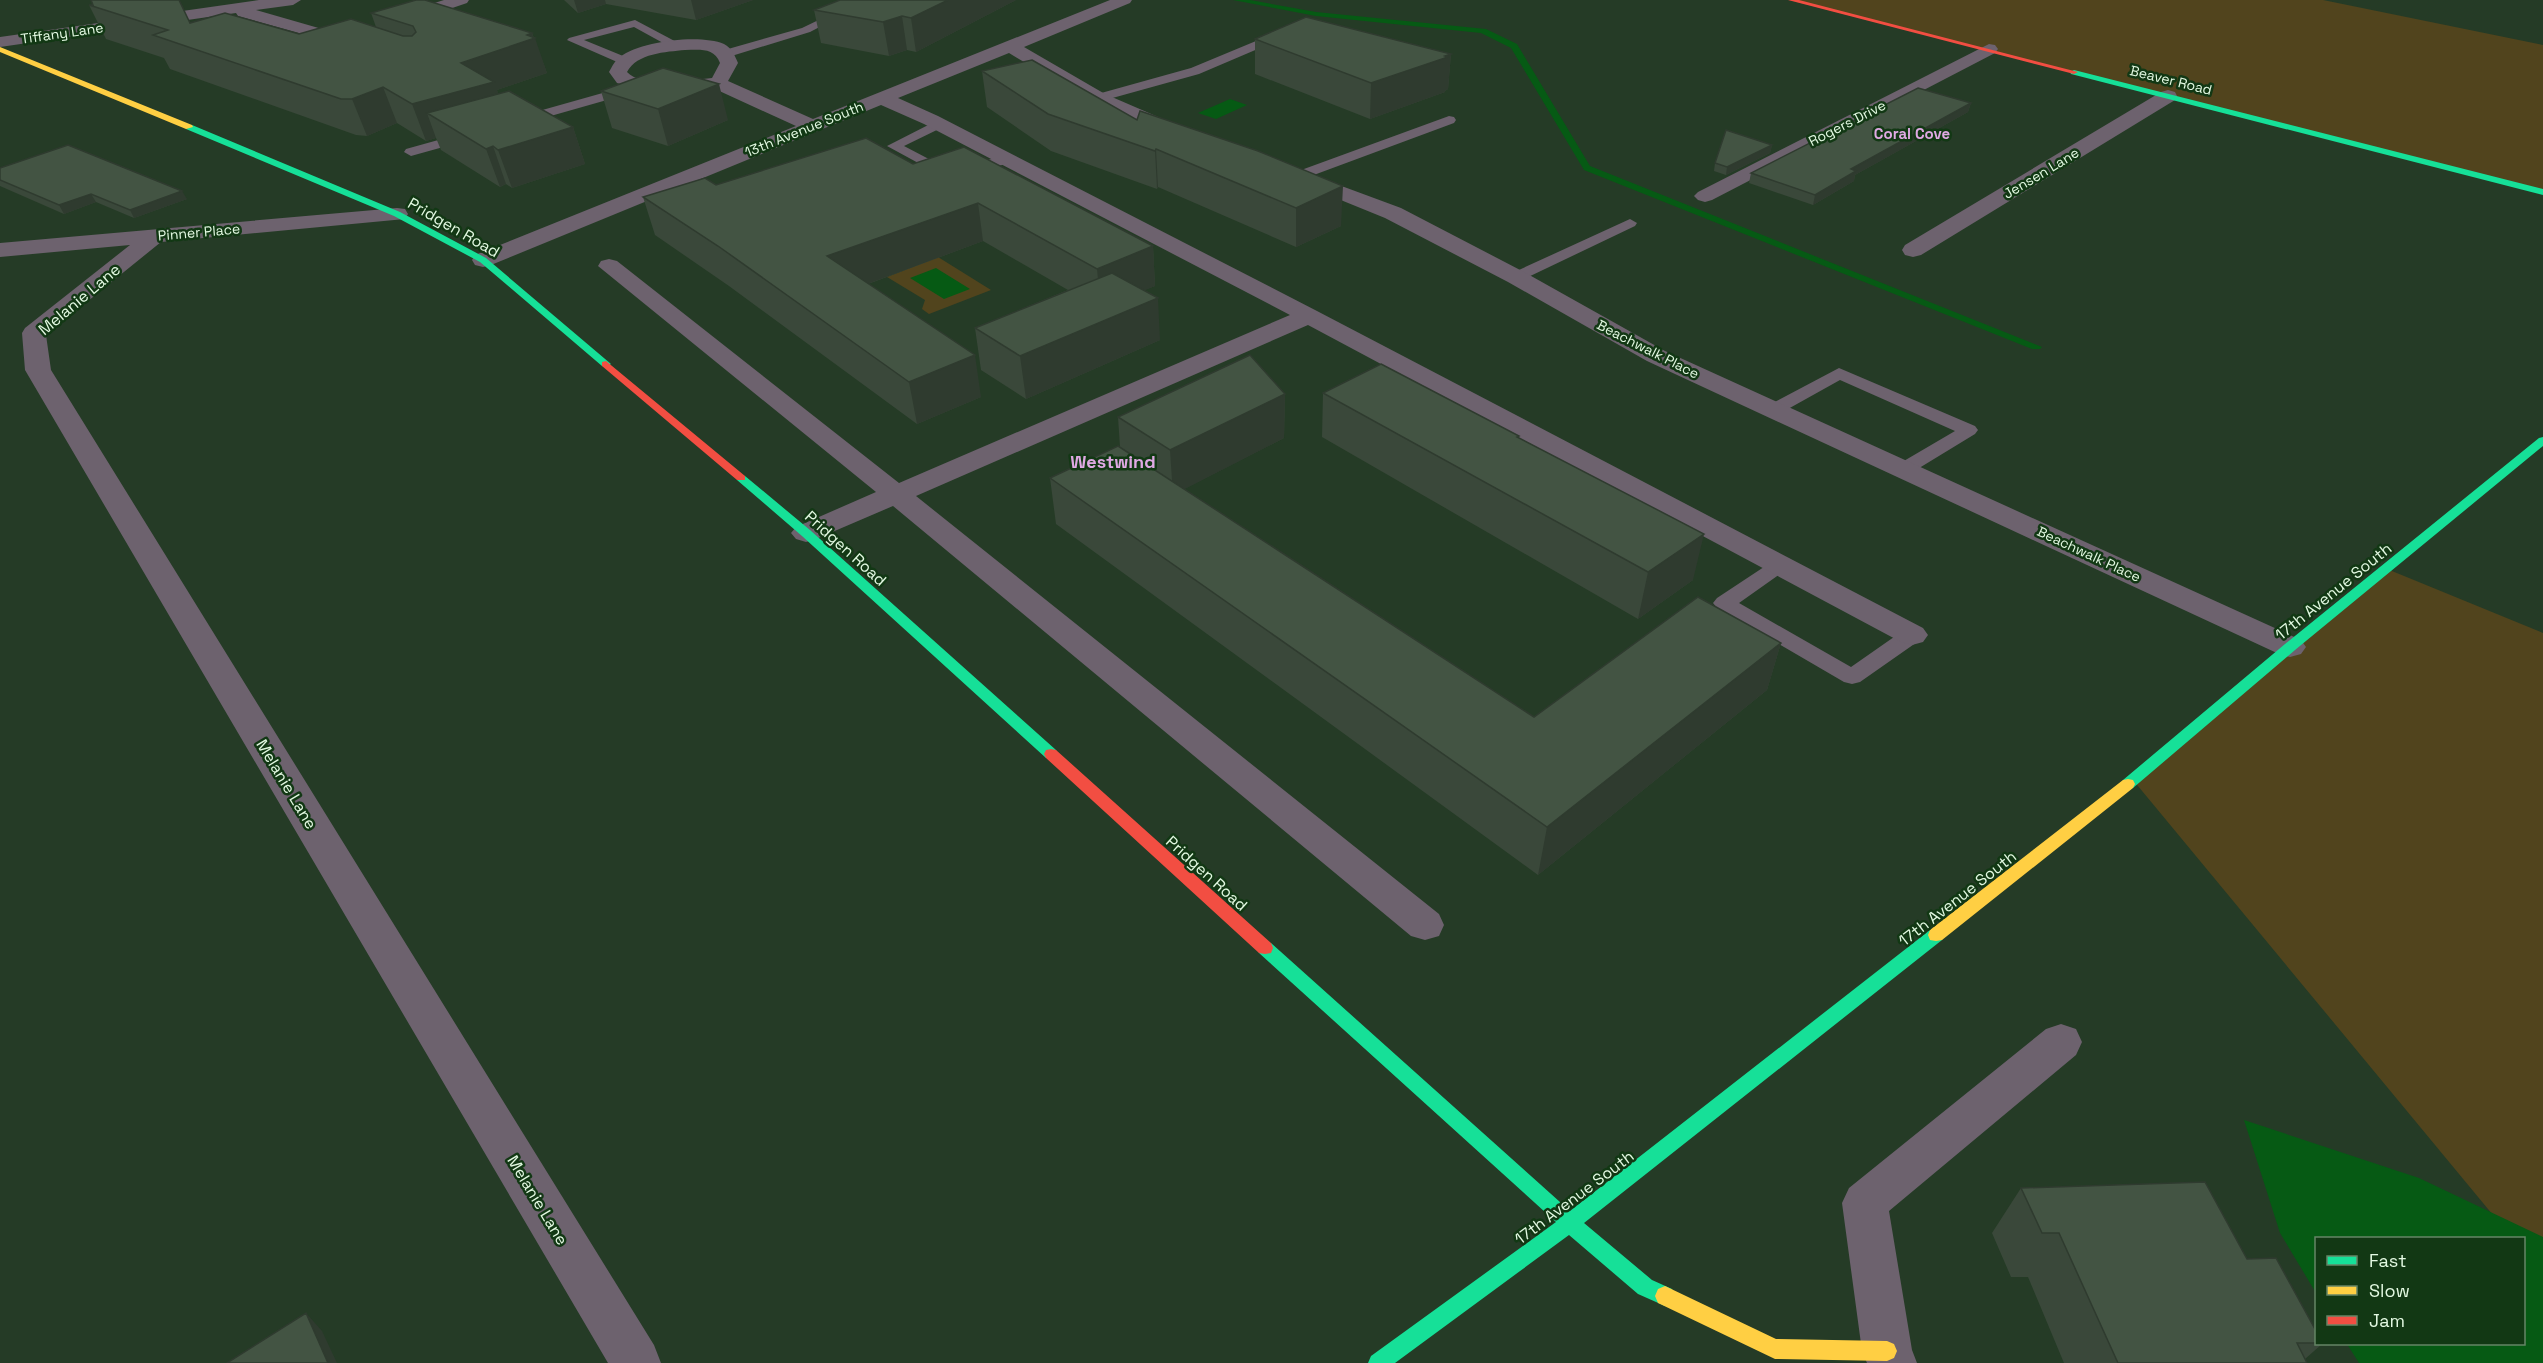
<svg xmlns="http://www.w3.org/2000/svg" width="2543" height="1363" font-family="'Space Grotesk',sans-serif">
  <rect width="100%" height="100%" fill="#253b26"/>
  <path fill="#51441d" d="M 1789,0 L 2323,0 L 2543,45 L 2543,192 Z
    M 938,257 L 991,290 L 929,314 L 922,309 L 925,300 L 887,277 Z
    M 2387,569 L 2543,633 L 2543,1276 L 2524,1238 L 2512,1238 L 2133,780 Z"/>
  <path fill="#065a14" d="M 1230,99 L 1247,105 L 1216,119 L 1198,113 Z
    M 936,268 L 970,289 L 944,299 L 910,278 Z
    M 2244,1120 L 2419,1178 L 2543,1237 L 2543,1363 L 2359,1363 L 2347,1344 L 2524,1344 L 2524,1238 L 2316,1238 L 2316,1293 L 2280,1233 Z"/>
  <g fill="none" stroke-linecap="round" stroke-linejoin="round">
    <path fill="#065a14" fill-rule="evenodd" d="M 1233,0 L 1250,0 L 1316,12 L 1486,29 L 1517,44 L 1590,166 L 2042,347 L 2040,349 L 2032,349 L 1584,170 L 1511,48 L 1481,33 L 1316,16 Z"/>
    <path fill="#6d626e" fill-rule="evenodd" d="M 831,14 L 835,15 L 835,19 L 810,32 L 725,58 L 719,54 L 721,51 L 802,28 Z
      M 635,20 L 684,46 L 682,49 L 674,49 L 634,27 L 584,40 L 628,58 L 628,64 L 624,65 L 567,40 L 569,38 Z
      M 1256,41 L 1262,45 L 1260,48 L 1199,74 L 1098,102 L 1092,98 L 1094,95 L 1191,68 Z
      M 631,85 L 637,89 L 635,92 L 519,125 L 512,121 L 514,118 Z
      M 1449,116 L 1454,117 L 1456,120 L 1454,123 L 1303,179 L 1293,179 L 1291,176 L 1293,173 Z
      M 938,120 L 945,124 L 943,127 L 904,146 L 946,168 L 1007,156 L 1014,160 L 1007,164 L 944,177 L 887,146 Z
      M 467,132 L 474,136 L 472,139 L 411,156 L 404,152 L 406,149 Z
      M 1630,219 L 1637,223 L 1635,226 L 1522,280 L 1510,280 L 1508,277 L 1510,274 Z
      M 1839,368 L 1975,426 L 1978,430 L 1975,434 L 1911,473 L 1897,473 L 1895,469 L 1897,465 L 1955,431 L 1840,380 L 1779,414 L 1767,414 L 1764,410 L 1767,406 Z
      M 1780,559 L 1787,561 L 1790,565 L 1787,569 L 1739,603 L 1851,667 L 1904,630 L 1912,628 L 1920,630 L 1923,635 L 1920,640 L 1860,682 L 1852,684 L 1844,682 L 1717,608 L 1713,603 L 1717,598 L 1773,561 Z"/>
    <path fill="#6d626e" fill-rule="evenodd" d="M 259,0 L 301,0 L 293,5 L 256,10 L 336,33 L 359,32 L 362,36 L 359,40 L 335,43 L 238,16 L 236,13 L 0,47 L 0,37 Z
      M 444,0 L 469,0 L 467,3 L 408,23 L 402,24 L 394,19 L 396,15 Z
      M 1110,0 L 1132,0 L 1130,3 L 1024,47 L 1105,94 L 1186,129 L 1189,133 L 1186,137 L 1172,137 L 1091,102 L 1009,53 L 898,98 L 938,116 L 1317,311 L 1923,628 L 1928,635 L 1923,642 L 1912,645 L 1901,642 L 1308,325 L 916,496 L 1439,914 L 1444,925 L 1439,936 L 1425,940 L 1411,936 L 893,506 L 816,539 L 806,542 L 796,539 L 791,533 L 796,527 L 876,492 L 598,266 L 601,261 L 609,259 L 617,261 L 899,483 L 1290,315 L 924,124 L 881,105 L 491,265 L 483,267 L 475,265 L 472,260 L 475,255 L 796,126 L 715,89 L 673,93 L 644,91 L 617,83 L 609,72 C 612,67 615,60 620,57 C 641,41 700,34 724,44 C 732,48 735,56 738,63 L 728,81 L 813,119 ZM 685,50 C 699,50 714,47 720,63 L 712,78 C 692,80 641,88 627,72 C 637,53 666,52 685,50 Z
      M 1989,44 L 1995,45 L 1998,49 L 1995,53 L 1712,200 L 1705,202 L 1698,200 L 1694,196 L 1698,192 Z
      M 2168,90 L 2175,92 L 2177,96 L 2175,100 L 1921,255 L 1913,257 L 1905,255 L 1902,250 L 1905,245 L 2161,92 Z
      M 1301,171 L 1401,208 L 1524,272 L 1665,351 L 2301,640 L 2306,647 L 2301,654 L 2290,657 L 2279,654 L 1647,361 L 1508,282 L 1385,218 L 1294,181 L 1291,177 L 1294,173 Z
      M 397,208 L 405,209 L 408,214 L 405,219 L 161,242 L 46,335 L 51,370 L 654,1345 L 661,1363 L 608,1363 L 25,370 L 22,333 L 25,328 L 130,245 L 0,257 L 0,243 Z
      M 2061,1024 L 2076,1029 L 2082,1042 L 2076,1055 L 1889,1211 L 1912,1350 L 1917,1363 L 1867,1363 L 1862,1351 L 1842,1203 L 1849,1188 L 2046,1029 Z"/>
    <path fill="#16e098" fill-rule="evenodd" d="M 2074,70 L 2543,189 L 2543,195 L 2071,74 L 2070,72 Z
      M 186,125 L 192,125 L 400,212 L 486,258 L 611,364 L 606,367 L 602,366 L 480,262 L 394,216 L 186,129 Z
      M 2543,437 L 2543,446 L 2295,650 L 2133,788 L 2123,788 L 2121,784 L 2123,780 L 2285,644 L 2539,438 Z
      M 741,475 L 745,476 L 810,530 L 1056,750 L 1058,754 L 1056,758 L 1046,758 L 802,536 L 737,480 L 737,476 Z
      M 1936,929 L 1942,930 L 1944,935 L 1942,940 L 1584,1223 L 1652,1280 L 1672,1289 L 1675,1296 L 1672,1303 L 1665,1306 L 1638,1294 L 1569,1235 L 1395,1363 L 1368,1363 L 1371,1356 L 1556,1222 L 1259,953 L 1257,948 L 1259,943 L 1265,942 L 1271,943 L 1570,1211 L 1930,930 Z"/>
    <path fill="#ffcf43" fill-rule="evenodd" d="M 0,47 L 192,125 L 193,127 L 186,129 L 0,52 Z
      M 2128,779 L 2133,780 L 2135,784 L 2133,788 L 1942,940 L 1936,941 L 1930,940 L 1928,935 L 1930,930 L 2123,780 Z
      M 1665,1286 L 1776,1339 L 1887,1341 L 1894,1344 L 1897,1351 L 1894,1358 L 1887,1361 L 1775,1359 L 1658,1303 L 1655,1296 L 1658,1289 Z"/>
    <path fill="#f24e42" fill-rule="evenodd" d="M 1788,0 L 1799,0 L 2078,72 L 2074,74 Z
      M 606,361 L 745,476 L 745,480 L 737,480 L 602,366 L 602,362 Z
      M 1051,749 L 1056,750 L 1271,943 L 1273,948 L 1271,953 L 1265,954 L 1259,953 L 1046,758 L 1044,754 L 1046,750 Z"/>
  </g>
  <path fill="#3a483a" d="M 564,0 L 753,0 L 696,20 L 606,4 L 578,13 Z
    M 1016,0 L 916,52 L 907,50 L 889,56 L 821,43 L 814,10 Z
    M 89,5 L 190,23 L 299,34 L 376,27 L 371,13 L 532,33 L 547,73 L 497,90 L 498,94 L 573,127 L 585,164 L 512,188 L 506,184 L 500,187 L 441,150 L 436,138 L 426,141 L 397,123 L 367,136 L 356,135 L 170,69 L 164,58 L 106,39 Z
    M 1255,39 L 1451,54 L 1448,89 L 1445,91 L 1445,92 L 1370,119 L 1255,74 Z
    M 982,71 L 1137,120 L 1341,226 L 1296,247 L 1158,187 L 1157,189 L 1051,151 L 987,107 Z
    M 601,91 L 728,120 L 668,146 L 612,128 Z
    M 1971,103 L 1968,112 L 1855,175 L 1854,181 L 1813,205 L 1749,183 L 1751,173 Z
    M 1772,145 L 1770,153 L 1726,175 L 1714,171 L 1715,163 Z
    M 913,164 L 1153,246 L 1155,286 L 1144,290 L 1160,340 L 1026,399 L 981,370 L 975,328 L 1068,290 L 983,241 L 868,284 L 981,397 L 917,424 L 729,286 L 655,235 L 643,197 L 716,185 Z
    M 0,168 L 187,199 L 134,218 L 96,202 L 64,214 L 0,186 Z
    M 1323,393 L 1518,438 L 1693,580 L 1638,619 L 1322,437 Z
    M 1285,394 L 1284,438 L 1184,489 L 1534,717 L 1781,643 L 1767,690 L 1538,875 L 1056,524 L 1050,478 L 1120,447 L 1118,417 Z
    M 2021,1188 L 2247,1259 L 2316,1331 L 2316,1344 L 2322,1344 L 2305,1359 L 2307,1363 L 2064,1363 L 2028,1277 L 2011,1277 L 1992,1233 Z"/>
  <path fill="#2f3b2f" d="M 574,0 L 605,0 L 606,4 L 578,13 Z
    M 691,0 L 753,0 L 696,20 Z
    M 948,0 L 1016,0 L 916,52 L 911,18 Z
    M 902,16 L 907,50 L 889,56 L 883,22 Z
    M 532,33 L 534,39 L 535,38 L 547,73 L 497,90 L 507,118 L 427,113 L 436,138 L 426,141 L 412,104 L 461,63 Z
    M 1451,54 L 1448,89 L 1445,91 L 1445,92 L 1370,119 L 1371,83 Z
    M 719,84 L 728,120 L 668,146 L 658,109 Z
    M 383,87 L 397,123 L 367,136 L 352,99 Z
    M 1971,103 L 1968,112 L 1855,175 L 1854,181 L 1813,205 L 1815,195 L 1851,169 Z
    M 573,127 L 585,164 L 512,188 L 498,150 Z
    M 1772,145 L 1770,153 L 1726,175 L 1727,167 Z
    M 493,146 L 506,184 L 500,187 L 486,149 Z
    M 1156,149 L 1158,187 L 1157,189 L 1155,151 Z
    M 1343,186 L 1341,226 L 1296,247 L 1296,208 Z
    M 182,191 L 187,199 L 134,218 L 130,210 Z
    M 91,194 L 96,202 L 64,214 L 59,205 Z
    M 978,203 L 983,241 L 835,296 L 827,256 Z
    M 1153,246 L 1155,286 L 1101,309 L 1097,269 Z
    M 1158,298 L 1160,340 L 1026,399 L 1020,356 Z
    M 975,355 L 981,397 L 917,424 L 909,382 Z
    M 1285,394 L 1284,438 L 1173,495 L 1170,450 Z
    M 1704,534 L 1693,580 L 1638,619 L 1648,572 Z
    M 1781,643 L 1767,690 L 1538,875 L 1547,827 Z
    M 306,1313 L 322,1331 L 337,1363 L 328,1363 Z"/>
  <path fill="#435443" stroke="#2f3b2f" stroke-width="1.5" d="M 91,0 L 179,0 L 190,23 L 225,13 L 299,34 L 351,19 L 403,36 L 412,36 L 416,32 L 413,26 L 371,13 L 416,0 L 425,0 L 532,33 L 527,35 L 535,38 L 461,63 L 494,82 L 412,104 L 383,87 L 352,99 L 341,99 L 153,35 L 168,30 L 89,5 L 93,5 Z
    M 840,0 L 948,0 L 911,18 L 902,16 L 883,22 L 814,10 Z
    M 1306,17 L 1451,54 L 1445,56 L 1448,57 L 1371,83 L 1255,39 Z
    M 1032,60 L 1137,120 L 1140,111 L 1258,151 L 1343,186 L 1296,208 L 1156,149 L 1155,151 L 1048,114 L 982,71 Z
    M 663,68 L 719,84 L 658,109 L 601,91 Z
    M 1918,88 L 1971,103 L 1851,169 L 1856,171 L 1815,195 L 1751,173 Z
    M 509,91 L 573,127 L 498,150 L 493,146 L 486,149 L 427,113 Z
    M 1726,130 L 1772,145 L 1727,167 L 1715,163 Z
    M 866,138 L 913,164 L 964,147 L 1153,246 L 1097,269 L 978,203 L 827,256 L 975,355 L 909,382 L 718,246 L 643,197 L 705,178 L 716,185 Z
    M 68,145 L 182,191 L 130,210 L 91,194 L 59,205 L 0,180 L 0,168 Z
    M 1112,273 L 1158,298 L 1020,356 L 975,328 Z
    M 1250,355 L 1285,394 L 1170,450 L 1118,417 Z
    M 1381,364 L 1519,436 L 1517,437 L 1704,534 L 1648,572 L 1323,393 Z
    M 1118,446 L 1534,717 L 1698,597 L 1781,643 L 1547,827 L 1050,478 Z
    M 2205,1182 L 2247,1259 L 2276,1258 L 2316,1331 L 2316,1343 L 2297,1343 L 2307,1363 L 2118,1363 L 2059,1233 L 2042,1233 L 2021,1188 Z
    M 306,1313 L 328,1363 L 227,1363 Z"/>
  <g text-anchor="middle" stroke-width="5" stroke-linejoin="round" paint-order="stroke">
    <g font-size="14" fill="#e3f9e2" stroke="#123814">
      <text transform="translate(62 33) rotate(-8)" y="5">Tiffany Lane</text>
      <text transform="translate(2171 80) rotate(14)" y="5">Beaver Road</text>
      <text transform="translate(1847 123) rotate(-27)" y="5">Rogers Drive</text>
      <text transform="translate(804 129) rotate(-22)" y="5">13th Avenue South</text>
      <text transform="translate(2041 173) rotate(-31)" y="5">Jensen Lane</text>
      <text transform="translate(199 232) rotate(-5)" y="5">Pinner Place</text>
      <text transform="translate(1648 349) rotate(27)" y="5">Beachwalk Place</text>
      <text transform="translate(2089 554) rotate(25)" y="5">Beachwalk Place</text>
    </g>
    <g font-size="15" font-weight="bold" fill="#dfa9e3" stroke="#123814">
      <text x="1912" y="139">Coral Cove</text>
    </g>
    <g font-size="16" fill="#e3f9e2" stroke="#123814">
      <text transform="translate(454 227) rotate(30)" y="6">Pridgen Road</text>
      <text transform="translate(79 299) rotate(-40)" y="6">Melanie Lane</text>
      <text transform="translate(846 548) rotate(42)" y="6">Pridgen Road</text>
      <text transform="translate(2333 591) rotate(-39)" y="6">17th Avenue South</text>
      <text transform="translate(287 784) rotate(59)" y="6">Melanie Lane</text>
      <text transform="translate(1207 873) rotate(42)" y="6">Pridgen Road</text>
      <text transform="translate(1957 898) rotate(-38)" y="6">17th Avenue South</text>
      <text transform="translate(1574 1197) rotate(-37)" y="6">17th Avenue South</text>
      <text transform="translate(538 1200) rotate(59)" y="6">Melanie Lane</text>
    </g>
    <g font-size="18" font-weight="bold" fill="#dfa9e3" stroke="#123814">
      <text x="1113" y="468">Westwind</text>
    </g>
  </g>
  <rect x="2315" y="1237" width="210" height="108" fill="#123814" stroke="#668566" stroke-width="1.5"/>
  <rect x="2327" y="1256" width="30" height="9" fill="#16e098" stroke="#668566" stroke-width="1.5"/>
  <text x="2369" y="1267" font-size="18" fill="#e3f9e2">Fast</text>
  <rect x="2327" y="1286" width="30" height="9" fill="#ffcf43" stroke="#668566" stroke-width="1.5"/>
  <text x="2369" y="1297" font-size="18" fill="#e3f9e2">Slow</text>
  <rect x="2327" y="1316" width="30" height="9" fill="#f24e42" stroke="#668566" stroke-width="1.5"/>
  <text x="2369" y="1327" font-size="18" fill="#e3f9e2">Jam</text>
</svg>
